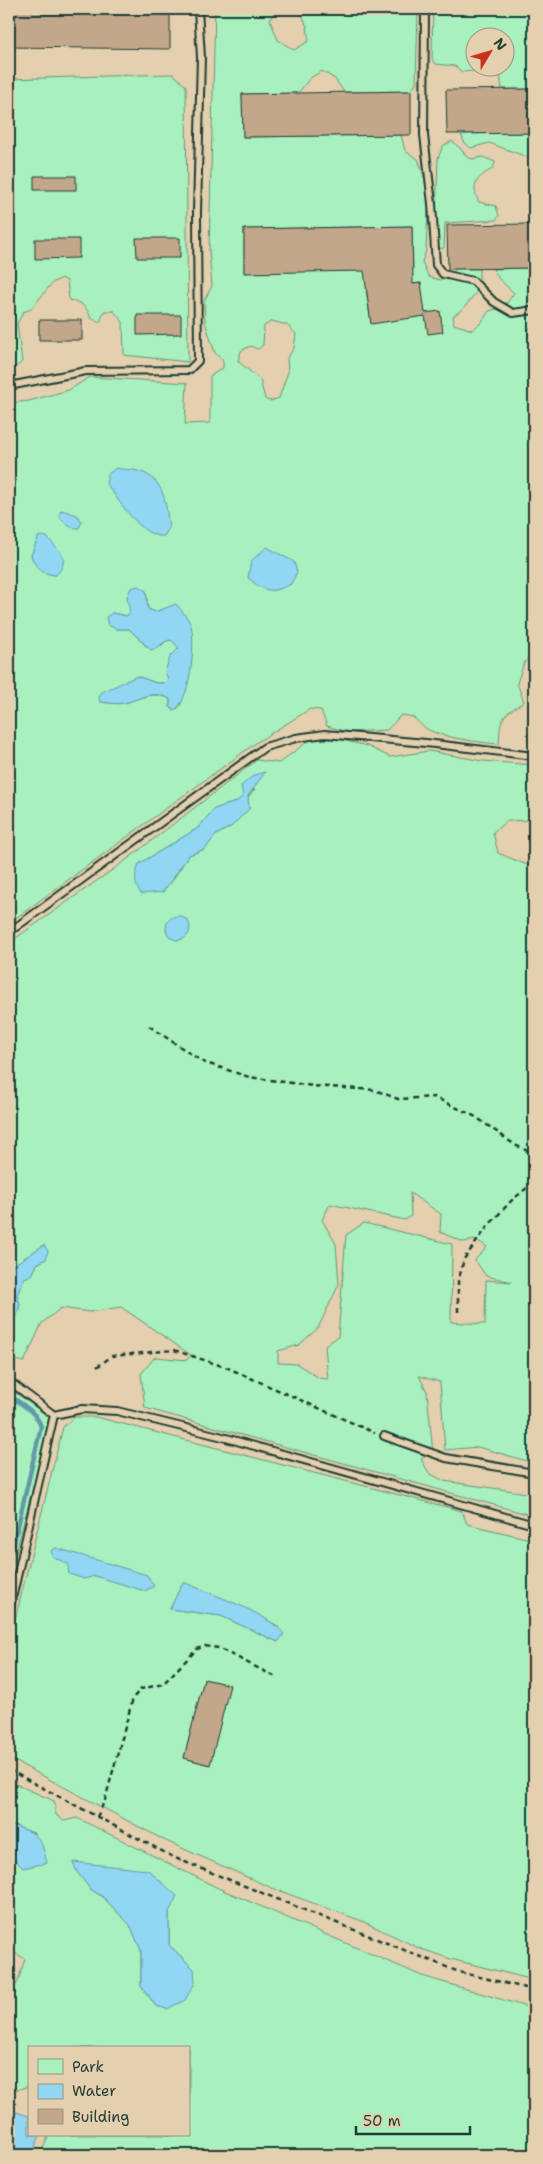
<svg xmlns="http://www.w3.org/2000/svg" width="543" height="2164" font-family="'Shantell Sans',sans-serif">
  <rect width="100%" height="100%" fill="#e4cfae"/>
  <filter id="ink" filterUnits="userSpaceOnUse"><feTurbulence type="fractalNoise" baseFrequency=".02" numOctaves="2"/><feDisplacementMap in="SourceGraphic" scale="10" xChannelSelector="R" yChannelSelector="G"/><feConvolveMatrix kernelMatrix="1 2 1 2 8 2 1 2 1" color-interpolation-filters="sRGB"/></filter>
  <g filter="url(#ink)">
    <path fill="#a8f0be" stroke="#649679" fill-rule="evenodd" d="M 215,9 L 275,9 L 270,20 L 278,40 L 294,50 L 309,41 L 307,27 L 302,14 L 306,9 L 319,9 L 331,14 L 339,9 L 418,9 L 416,83 L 411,91 L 344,92 L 335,79 L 322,71 L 310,78 L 298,93 L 242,94 L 243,137 L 401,135 L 405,151 L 418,159 L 429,191 L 426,250 L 422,262 L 429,277 L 440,280 L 457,269 L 479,269 L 479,289 L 463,309 L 453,316 L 454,324 L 472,330 L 481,323 L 489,311 L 504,307 L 514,293 L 499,279 L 493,269 L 534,268 L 534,328 L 528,329 L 531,349 L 534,349 L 534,652 L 524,663 L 517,683 L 524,702 C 502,715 500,717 499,744 C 483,743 439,737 427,729 C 413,720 420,717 401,715 L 387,730 L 348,732 L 327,726 L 321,710 L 310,709 L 257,742 L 9,923 L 9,403 L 29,401 L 69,390 L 90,377 L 187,383 L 185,424 L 210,423 L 210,376 L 223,368 L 223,361 L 215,353 L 205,322 L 204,301 L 212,286 L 209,251 ZM 412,226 L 413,270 L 244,272 L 244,229 ZM 420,283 L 371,323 L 366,291 ZM 272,321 L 287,325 L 296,334 L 294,348 L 287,358 L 288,372 L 279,398 L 270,401 L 265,399 L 260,380 L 238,361 L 241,351 L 250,346 L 258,349 L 263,345 L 264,326 ZM 39,536 L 56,575 C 42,574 36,568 31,555 ZM 146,591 L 148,609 L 155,612 L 162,609 L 191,627 L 190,671 L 181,704 L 178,708 L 173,710 L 170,707 L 170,699 C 153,691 144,697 128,702 C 120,705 109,703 100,702 L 137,676 L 156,683 L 164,683 L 168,679 L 179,648 L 171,640 L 166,641 L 159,648 L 146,646 L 129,629 L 117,629 L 112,613 L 127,616 Z
      M 433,9 L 534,9 L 534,89 L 502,89 L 500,74 L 493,69 L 462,72 L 455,66 L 436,64 L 432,59 ZM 476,38 L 506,38 L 506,68 L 476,68 Z
      M 173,74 L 186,86 L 188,362 L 124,355 L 123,322 L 114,311 L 104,311 L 100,322 L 91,318 C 86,306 82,302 69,300 L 67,281 L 62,278 L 52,283 L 31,309 L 23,312 L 17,324 L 22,362 L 9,372 L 9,79 Z
      M 534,133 L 533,159 L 489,143 L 471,148 L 464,142 L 461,134 Z
      M 452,141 L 460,148 L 467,157 L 472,159 L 483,157 L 495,162 L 493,169 C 477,176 470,186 479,202 L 496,206 L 499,216 L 496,220 L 445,223 L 444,248 L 435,249 L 438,158 L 443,146 Z
      M 311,739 L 338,739 L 367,746 L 390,757 L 429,751 L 482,761 L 534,765 L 534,822 L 533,820 L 507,821 L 493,832 L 498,853 L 534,868 L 534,1463 L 478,1447 L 445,1450 L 440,1382 L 419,1376 L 427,1392 L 433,1453 L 421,1459 L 429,1473 L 444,1481 L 534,1494 L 534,1516 L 145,1408 L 141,1374 L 155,1357 L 187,1360 L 191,1355 L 121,1307 L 90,1312 L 61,1308 L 42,1323 L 24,1362 L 15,1360 L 9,1353 L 9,1322 L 16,1319 L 20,1304 L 17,1295 L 24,1278 L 32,1275 L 37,1264 L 46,1259 L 44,1245 L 9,1268 L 9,943 L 125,861 L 257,760 L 279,763 ZM 255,789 L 248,797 L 249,809 L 232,826 L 216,835 L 205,849 L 189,855 L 170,884 L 139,864 L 198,828 L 214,809 L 236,802 ZM 410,1193 L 441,1214 L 440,1232 L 463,1242 L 477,1240 L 487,1247 L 475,1260 L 486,1276 L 512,1282 L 486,1280 L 485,1324 L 451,1322 L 452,1244 L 364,1223 L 346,1235 L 338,1337 L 325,1345 L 328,1379 L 319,1378 L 297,1364 L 278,1363 L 278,1351 L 299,1345 L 318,1328 L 339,1284 L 336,1244 L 322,1220 L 330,1204 L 405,1220 L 411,1216 Z
      M 9,1388 L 49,1417 L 41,1457 L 9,1578 Z
      M 74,1417 L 96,1417 L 462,1511 L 467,1524 L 534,1540 L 534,1980 L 451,1959 L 421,1949 L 362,1921 L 272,1888 L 166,1841 L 9,1758 L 9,1744 L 13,1734 L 9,1729 L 9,1669 L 11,1660 L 9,1658 L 9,1644 L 63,1427 ZM 183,1582 L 247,1609 L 278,1626 L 278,1642 L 221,1616 L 170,1609 ZM 204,1679 L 229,1685 L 209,1765 L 184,1758 Z
      M 9,1781 L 54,1801 L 56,1815 L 64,1821 L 77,1818 L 218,1888 L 422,1976 L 534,2009 L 534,2155 L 40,2155 L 49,2135 L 189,2135 L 189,2048 L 29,2048 L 29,2086 L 16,2090 L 9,2086 L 9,1991 L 17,1984 L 25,1959 L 9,1949 L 9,1854 L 23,1868 L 34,1833 L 9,1824 ZM 73,1863 L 100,1866 L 169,1912 L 169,1945 L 194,1969 L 156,2006 L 141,1986 L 141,1950 L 130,1925 L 103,1897 L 90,1889 Z"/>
    <path fill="#91d7f3" stroke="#6399a7" d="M 116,468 C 125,470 136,469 144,473 C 166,483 166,507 169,528 L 164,536 C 142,539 118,499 106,483 L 108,474 Z
      M 61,510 L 77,515 L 82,522 L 79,528 C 69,528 65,524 59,516 Z
      M 39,536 L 47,537 C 59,551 72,558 56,575 C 42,574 35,568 31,555 Z
      M 267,547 L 294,562 L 297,572 L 291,584 C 271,594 265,592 248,578 L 251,561 Z
      M 138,586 L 146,591 L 148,609 L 155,612 L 176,604 C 182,611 188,617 191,626 C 196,642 190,704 174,710 L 170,707 L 170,699 C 153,690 144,697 128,702 C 120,705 109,703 100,702 L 99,697 L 102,692 L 137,676 L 156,683 L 164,683 L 168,679 L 165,672 L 170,657 L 179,648 L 171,640 C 163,641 159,648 151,650 L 129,629 L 117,629 L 108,625 L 106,617 L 112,613 L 127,616 L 130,612 L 127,597 L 131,588 Z
      M 265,772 L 248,796 L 249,809 L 232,826 L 216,835 L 205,849 L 189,855 L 163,892 L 141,894 C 134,884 134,876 139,864 L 198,828 L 214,809 L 236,802 L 243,796 L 241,786 L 254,775 Z
      M166 928a12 12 0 1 1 24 0a12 12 0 1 1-24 0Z
      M 44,1245 L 48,1251 L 46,1259 L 37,1264 L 32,1275 L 24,1278 L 17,1295 L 20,1304 L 16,1320 L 9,1322 L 9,1268 Z
      M 56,1548 L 147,1575 L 154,1586 L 145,1591 L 95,1576 L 84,1579 L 69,1574 L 68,1564 L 53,1557 L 51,1551 Z
      M 183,1582 C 208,1593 269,1613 284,1634 L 278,1642 L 221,1616 L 170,1609 Z
      M 9,1824 C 37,1834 40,1833 47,1863 L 23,1868 L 9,1854 Z
      M 73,1862 L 148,1870 L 177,1896 L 169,1912 L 169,1945 L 194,1969 L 195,1983 L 185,2000 L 167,2009 L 156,2006 L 141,1986 L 141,1950 L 130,1925 L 103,1897 L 90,1889 L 77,1872 Z
      M 9,2110 L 29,2116 L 29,2135 L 40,2135 L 32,2155 L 9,2155 Z"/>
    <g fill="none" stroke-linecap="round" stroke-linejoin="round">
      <path stroke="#6399a7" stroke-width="4.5" d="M 9,1395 C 21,1404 36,1411 41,1427 L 9,1564"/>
    </g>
    <path fill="#c2a78b" stroke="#1f3d34" d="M 9,9 L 170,9 L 170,49 L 9,47 Z
      M 534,89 L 534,133 L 447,134 L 446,90 Z
      M 411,91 L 411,135 L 243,137 L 242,94 Z
      M 34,176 L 76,176 L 76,190 L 34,190 Z
      M 534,224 L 534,268 L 448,269 L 447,225 Z
      M 412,226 L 413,284 L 421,283 L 425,313 L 440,311 L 443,332 L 428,334 L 425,316 L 371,324 L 364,271 L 244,273 L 244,229 Z
      M 136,238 L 180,238 L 180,258 L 137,258 Z
      M 35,239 L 79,239 L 79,258 L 35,259 Z
      M 137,315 L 181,315 L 181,334 L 137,335 Z
      M 39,320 L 82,320 L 82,340 L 39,340 Z
      M 204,1679 L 230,1685 L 210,1765 L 184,1758 Z"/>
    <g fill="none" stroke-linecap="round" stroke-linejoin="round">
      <g stroke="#1f3d34" stroke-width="10">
        <path id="lane" d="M 425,9 L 424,135 L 432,204 L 436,265 L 443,274 L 473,281 L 494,302 L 513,313 L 534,310
          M 9,386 L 86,371 L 189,370 L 198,361 L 197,212 L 201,57 L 198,9
          M 9,932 L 265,747 L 296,738 L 325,734 L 426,743 L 534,756
          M 9,1381 L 54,1415 L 82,1409 L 117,1411 L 219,1436 L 534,1525
          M 384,1436 L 446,1458 L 534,1473
          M 9,1612 L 54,1415"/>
      </g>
      <path stroke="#1f3d34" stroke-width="2.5" stroke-dasharray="5 4" stroke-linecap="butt" d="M 149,1026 L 203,1062 L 249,1077 L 313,1086 L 375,1090 L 398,1099 L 434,1097 L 476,1117 L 515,1145 L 534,1154
        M 458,1312 L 458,1282 L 464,1259 L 488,1226 L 511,1201 L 534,1182
        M 97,1367 L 112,1356 L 174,1350 L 228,1368 L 375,1433
        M 9,1770 L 175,1858 L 459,1972 L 534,1990
        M 97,1817 L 105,1800 L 133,1698 L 141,1689 L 163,1684 L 197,1649 L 205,1646 L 218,1648 L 278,1678"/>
      <use href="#lane" stroke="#e4cfae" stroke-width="6"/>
    </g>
  </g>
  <rect width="543" height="2164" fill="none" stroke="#e4cfae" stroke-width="30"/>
  <rect x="15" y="15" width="513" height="2134" fill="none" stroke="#1f3d34" stroke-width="2" filter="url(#ink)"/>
  <rect x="28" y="2046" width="162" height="90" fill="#e4cfae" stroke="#95957d"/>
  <rect x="38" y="2059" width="25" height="15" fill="#a8f0be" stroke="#95957d"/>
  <text x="72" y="2072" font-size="15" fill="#1f3d34">Park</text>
  <rect x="38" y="2084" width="25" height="15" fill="#91d7f3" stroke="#95957d"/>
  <text x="72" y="2096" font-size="15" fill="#1f3d34">Water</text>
  <rect x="38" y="2109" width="25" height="15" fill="#c2a78b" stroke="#95957d"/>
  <text x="72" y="2122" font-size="15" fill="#1f3d34">Building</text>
  <g transform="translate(490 52) rotate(52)"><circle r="24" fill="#e4cfae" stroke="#95957d"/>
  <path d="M0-4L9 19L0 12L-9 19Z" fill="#c8321e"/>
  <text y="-8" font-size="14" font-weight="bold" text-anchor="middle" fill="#1f3d34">N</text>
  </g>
  <path d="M356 2126v8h114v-8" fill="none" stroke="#1f3d34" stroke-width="2.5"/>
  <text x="363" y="2126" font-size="15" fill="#1f3d34" stroke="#e4cfae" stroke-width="4" paint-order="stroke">50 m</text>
</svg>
